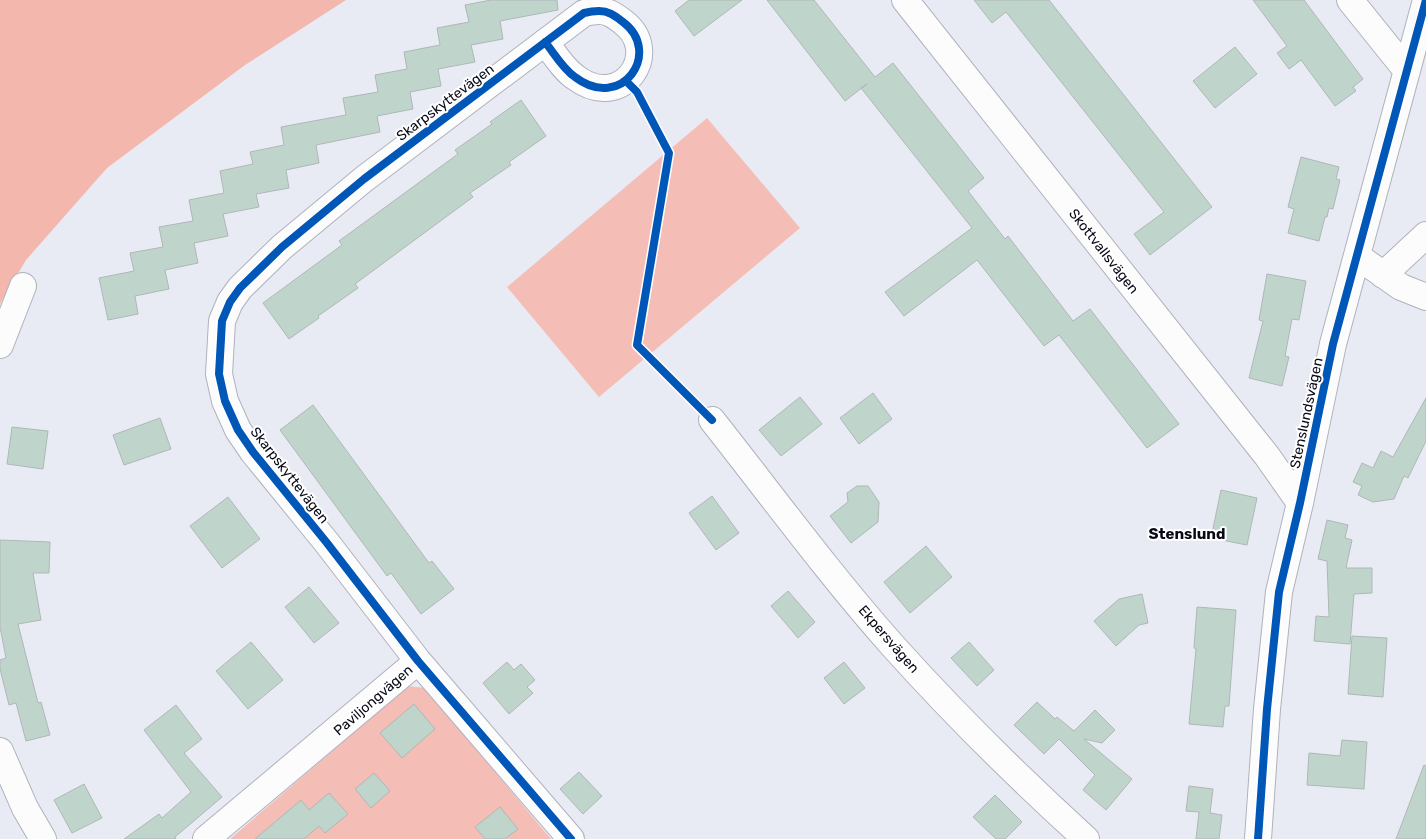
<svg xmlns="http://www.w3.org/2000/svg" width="1426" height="839" font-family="Rubik,sans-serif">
  <rect width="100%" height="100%" fill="#e8ebf4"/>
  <path fill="#f4beb6" d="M 707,118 L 800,228 L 599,397 L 507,287 Z
    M 408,686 L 425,688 L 551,839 L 230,839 Z"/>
  <path fill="#f4b7ae" d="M 0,0 L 346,0 L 245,65 L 107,168 L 26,260 L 0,304 Z"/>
  <path fill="#bfd5cb" stroke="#afb7b6" d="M 491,0 L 557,0 L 558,10 L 500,21 L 503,39 L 471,45 L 475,62 L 438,69 L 441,86 L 410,92 L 413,109 L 377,116 L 380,132 L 316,145 L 319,163 L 286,170 L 289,188 L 256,194 L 259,207 L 223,214 L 228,236 L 194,243 L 198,263 L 165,270 L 169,289 L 135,296 L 138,314 L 108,320 L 99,278 L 134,271 L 130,253 L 163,247 L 159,227 L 193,221 L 189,200 L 224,193 L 220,171 L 253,164 L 250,152 L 284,145 L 281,127 L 346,115 L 343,98 L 378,92 L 375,75 L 407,69 L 404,52 L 440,45 L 437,28 L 469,22 L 465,5 Z
    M 689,0 L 742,0 L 694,36 L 675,11 Z
    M 767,0 L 814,0 L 875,77 L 893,63 L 984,178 L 968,191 L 1005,239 L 1008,236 L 1073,321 L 1090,309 L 1179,424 L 1147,448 L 1059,335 L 1044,346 L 977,260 L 904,316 L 885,292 L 972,228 L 861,88 L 867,84 L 845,101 Z
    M 974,0 L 1049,0 L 1212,207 L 1150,255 L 1134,234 L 1164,212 L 1006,12 L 992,23 Z
    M 1253,0 L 1304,0 L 1363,79 L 1353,87 L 1356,91 L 1335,106 L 1301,60 L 1289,69 L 1277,53 L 1287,46 Z
    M 1235,47 L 1257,74 L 1215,108 L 1193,81 Z
    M 521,100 L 546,136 L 509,162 L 511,165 L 470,193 L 473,197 L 355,284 L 358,288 L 318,316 L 319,318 L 289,339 L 263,303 L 342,245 L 339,241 L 458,154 L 455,150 L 492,124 L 490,122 Z
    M 1301,157 L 1339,167 L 1336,179 L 1340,180 L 1333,209 L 1329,208 L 1327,217 L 1325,217 L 1319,241 L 1288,233 L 1294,209 L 1288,207 Z
    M 1267,274 L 1306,281 L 1299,320 L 1292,319 L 1285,356 L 1289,357 L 1282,386 L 1249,378 L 1263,321 L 1259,320 Z
    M 873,393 L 892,419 L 859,444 L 840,418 Z
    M 800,397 L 822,424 L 781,456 L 759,430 Z
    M 1426,398 L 1426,441 L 1408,478 L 1404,476 L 1394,499 L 1373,502 L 1358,495 L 1362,486 L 1353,482 L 1362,463 L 1373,468 L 1381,451 L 1393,457 Z
    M 313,405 L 429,563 L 432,561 L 454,589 L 421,614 L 391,573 L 387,576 L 280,430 Z
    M 160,418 L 171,449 L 124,465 L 113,435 Z
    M 12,427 L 48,431 L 43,469 L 7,464 Z
    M 857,486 L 868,486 L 879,502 L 878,522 L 851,543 L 830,516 L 848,502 L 847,493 Z
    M 1221,490 L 1257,498 L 1247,545 L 1211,538 Z
    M 712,496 L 739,533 L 716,550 L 689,513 Z
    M 228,497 L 260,539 L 222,568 L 190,526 Z
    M 1327,520 L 1348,525 L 1345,538 L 1352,540 L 1346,568 L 1372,568 L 1372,593 L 1354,594 L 1350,644 L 1314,641 L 1316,616 L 1329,617 L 1327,561 L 1318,559 Z
    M 0,540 L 50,542 L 49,573 L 33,573 L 41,620 L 18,624 L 38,703 L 41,702 L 50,735 L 26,741 L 16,703 L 9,705 L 0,669 L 0,660 L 6,658 L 0,627 Z
    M 926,546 L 952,577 L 910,613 L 884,582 Z
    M 309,587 L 339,623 L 314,643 L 285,607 Z
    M 788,591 L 815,622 L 798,638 L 771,606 Z
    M 1142,594 L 1148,623 L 1139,625 L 1116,646 L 1094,621 L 1119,599 Z
    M 1197,607 L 1236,610 L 1229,706 L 1225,706 L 1223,727 L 1189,724 L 1196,649 L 1194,648 Z
    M 1352,636 L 1387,638 L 1383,697 L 1348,694 Z
    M 251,642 L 283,680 L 248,709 L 216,671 Z
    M 969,642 L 994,670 L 977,686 L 951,658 Z
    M 507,662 L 514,670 L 521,664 L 535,680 L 527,687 L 533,693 L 509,714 L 483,683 Z
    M 844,662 L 865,688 L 844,704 L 824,678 Z
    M 1037,702 L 1055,719 L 1057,717 L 1074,731 L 1095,710 L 1115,730 L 1102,743 L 1084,739 L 1132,779 L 1106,810 L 1083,790 L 1095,775 L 1059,739 L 1044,754 L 1014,725 Z
    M 414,704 L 435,729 L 402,758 L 380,733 Z
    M 176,705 L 202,739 L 184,753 L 222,797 L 175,837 L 176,839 L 124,839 L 159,814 L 162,818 L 191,792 L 144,730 Z
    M 1342,740 L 1367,742 L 1364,789 L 1307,785 L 1309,753 L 1340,756 Z
    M 1424,765 L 1426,766 L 1426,839 L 1396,839 Z
    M 579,772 L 602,796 L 583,814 L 560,789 Z
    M 374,773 L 390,791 L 371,808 L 355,789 Z
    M 84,784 L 102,818 L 72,833 L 54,800 Z
    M 1189,786 L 1213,789 L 1210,813 L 1222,815 L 1219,839 L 1196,839 L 1199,812 L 1186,811 Z
    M 329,793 L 348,814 L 325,833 L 319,826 L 304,839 L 255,839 L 301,800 L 309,810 Z
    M 995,795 L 1022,822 L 1005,839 L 996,839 L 973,817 Z
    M 500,807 L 518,829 L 505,839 L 485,839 L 475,827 Z"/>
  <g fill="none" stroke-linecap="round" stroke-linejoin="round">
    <g stroke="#afb2bd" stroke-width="28">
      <path id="minor" d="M 905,0 L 1267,456 L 1300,503
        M 1350,0 L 1407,71
        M 545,42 C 554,53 563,69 575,77 C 622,113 663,52 623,22 C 615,16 609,11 599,11 C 594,11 588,12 584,13 L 364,179 L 282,247 L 240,288 L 230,302 L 222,321 L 219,374 L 225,401 L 238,430 L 253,452 L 327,543 L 418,661 L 571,839
        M 1357,256 L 1401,287 L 1426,297
        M 1383,275 L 1426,235
        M 0,345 L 23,286
        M 712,420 C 772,496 829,574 893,646 C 954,714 1019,778 1086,839
        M 0,751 L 25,808 L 43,839
        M 206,839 L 418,661
        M 1258,839 L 1267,709 L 1279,592 L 1300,503 L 1333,344 L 1426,0"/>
    </g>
    <use href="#minor" stroke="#fcfcfd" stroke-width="26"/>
    <g stroke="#fff" stroke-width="11">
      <path id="cycleway" d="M 545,42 C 554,53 563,69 575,77 C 622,113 663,52 623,22 C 615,16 609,11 599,11 C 594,11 588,12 584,13 L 364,179 L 282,247 L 240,288 L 230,302 L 222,321 L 219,374 L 225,401 L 238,430 L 253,452 L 327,543 L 418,661 L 571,839
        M 626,81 L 637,92 L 669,153 L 637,345 L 712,420
        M 1258,839 L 1267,709 L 1279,592 L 1300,503 L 1333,344 L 1426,0"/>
    </g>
    <use href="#cycleway" stroke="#0057b8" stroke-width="8"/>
  </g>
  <g text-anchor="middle" stroke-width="4" stroke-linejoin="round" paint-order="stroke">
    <g font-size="14" fill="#080a17" stroke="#fff">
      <text transform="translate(445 102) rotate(-37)" y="5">Skarpskyttevägen</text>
      <text transform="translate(1104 251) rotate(52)" y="5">Skottvallsvägen</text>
      <text transform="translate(1306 413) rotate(-78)" y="5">Stenslundsvägen</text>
      <text transform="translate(290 475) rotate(52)" y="5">Skarpskyttevägen</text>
      <text transform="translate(889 639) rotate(49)" y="5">Ekpersvägen</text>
      <text transform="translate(373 700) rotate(-41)" y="5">Paviljongvägen</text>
    </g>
    <g font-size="15" font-weight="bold" fill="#080a17" stroke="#fff">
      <text x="1187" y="539">Stenslund</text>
    </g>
  </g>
</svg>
